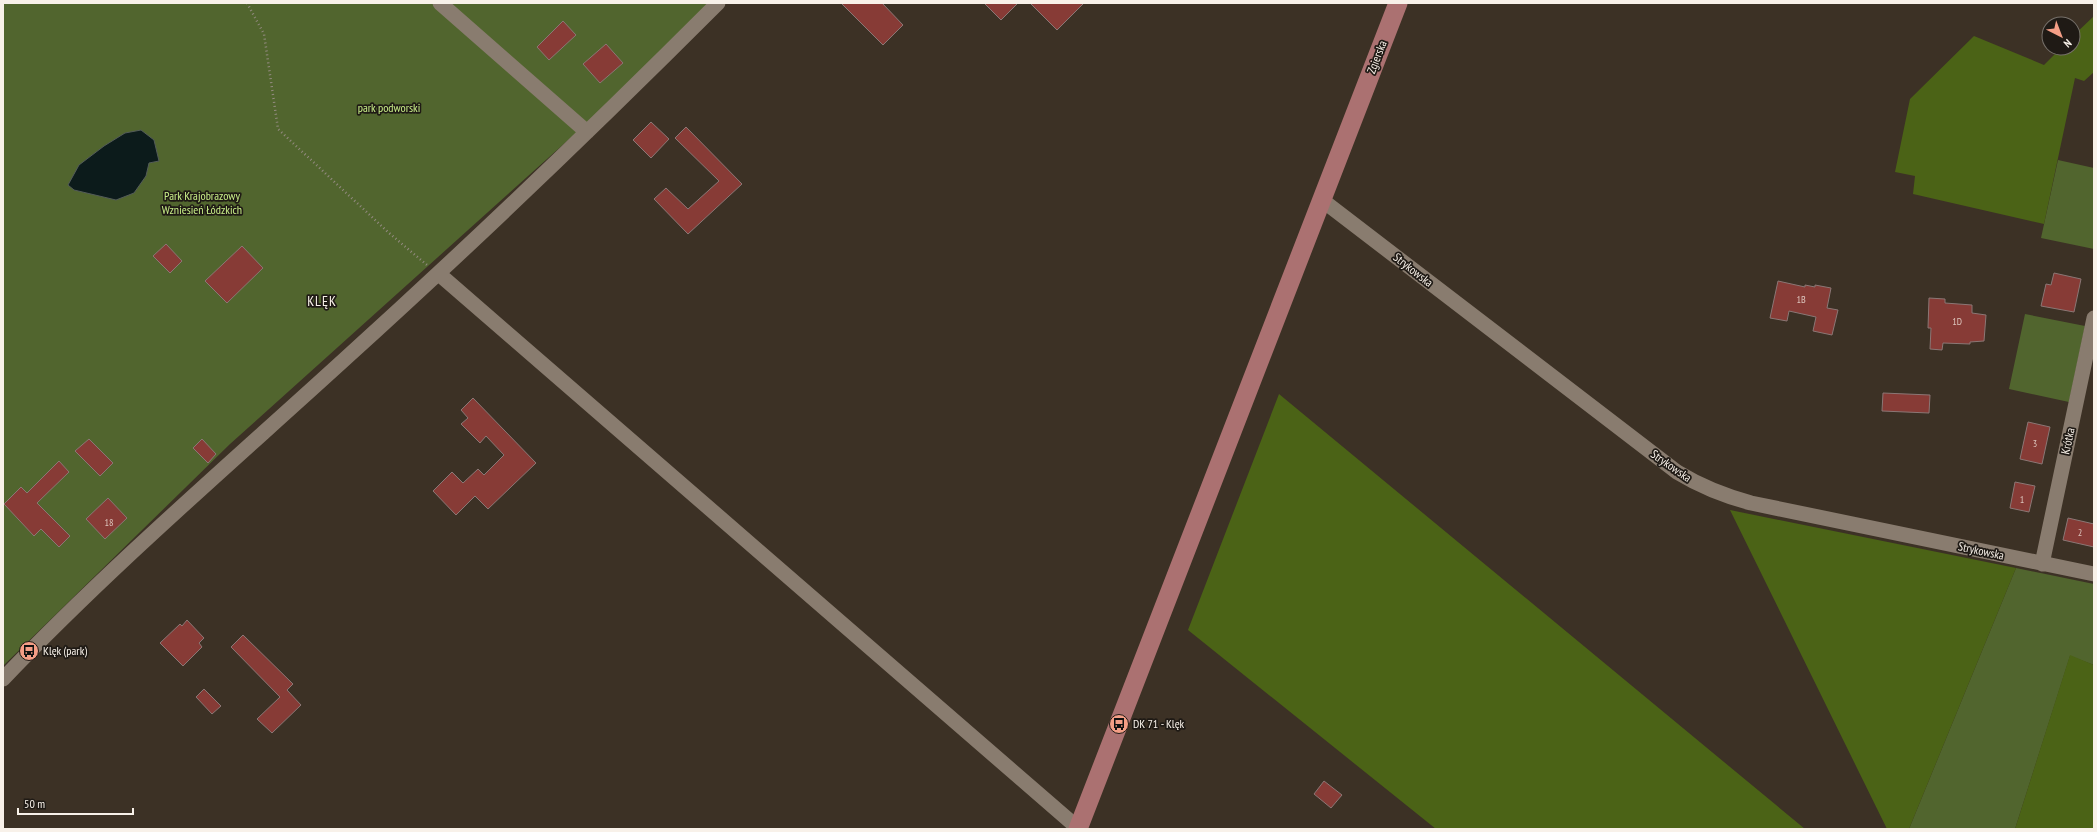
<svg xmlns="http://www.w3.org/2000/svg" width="2097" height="832" font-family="'PT Sans Narrow',sans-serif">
  <rect width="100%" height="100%" fill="#3c3125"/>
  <path fill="#51652e" d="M 3,3 L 710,3 L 586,124 L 230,444 L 3,666 Z
    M 2058,160 L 2094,168 L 2094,249 L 2041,238 Z
    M 2025,314 L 2085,326 L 2069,402 L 2009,389 Z
    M 2016,568 L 2094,584 L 2094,665 L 2070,656 L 2015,829 L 1909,829 Z"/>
  <path fill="#4b6316" d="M 2094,16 L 2094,72 L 2084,81 L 2075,78 L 2044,224 L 1913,194 L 1915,176 L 1895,172 L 1910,99 L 1974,36 L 2044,65 L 2061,48 L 2073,48 L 2073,36 Z
    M 1279,394 L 1805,829 L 1436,829 L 1188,630 Z
    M 1730,510 L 2016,568 L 1909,829 L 1887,829 Z
    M 2070,655 L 2094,665 L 2094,829 L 2015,829 Z"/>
  <path fill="#0c1b1b" stroke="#535b59" d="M 141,130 L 154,140 L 159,161 L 149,163 L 146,176 L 134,193 L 116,200 L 74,190 L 68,185 L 79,165 L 104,146 L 125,133 Z"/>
  <path fill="#873b36" stroke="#8b7775" d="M 841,3 L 882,3 L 903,25 L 883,45 Z
    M 984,3 L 1018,3 L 1001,20 Z
    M 1030,3 L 1084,3 L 1057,30 Z
    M 563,21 L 576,35 L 549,60 L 537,47 Z
    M 606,44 L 623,63 L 600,83 L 583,64 Z
    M 651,122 L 669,139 L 651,158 L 633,140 Z
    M 686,127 L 742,184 L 688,234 L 654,199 L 666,188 L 688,209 L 719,181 L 675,138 Z
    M 166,244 L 182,261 L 170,273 L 153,256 Z
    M 242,246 L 263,268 L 227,303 L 205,281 Z
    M 2054,273 L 2081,279 L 2074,312 L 2041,306 L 2046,284 L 2051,285 Z
    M 1778,281 L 1805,287 L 1805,285 L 1815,287 L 1815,285 L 1831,288 L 1827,308 L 1838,310 L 1832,335 L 1813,331 L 1816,317 L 1789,311 L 1787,321 L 1770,318 Z
    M 1929,298 L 1945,299 L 1945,303 L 1972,305 L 1972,313 L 1986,315 L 1984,341 L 1970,342 L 1970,344 L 1943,343 L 1942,350 L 1930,349 L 1931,328 L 1928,328 Z
    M 1883,393 L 1930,395 L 1929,413 L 1882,411 Z
    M 473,398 L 536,463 L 488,509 L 475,496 L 456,515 L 433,491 L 452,472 L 463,483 L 478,469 L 484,475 L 504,455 L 486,436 L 480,443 L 461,424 L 468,418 L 461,410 Z
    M 2028,422 L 2050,427 L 2042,464 L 2020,459 Z
    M 89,439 L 113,463 L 100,476 L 75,451 Z
    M 202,439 L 216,454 L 208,463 L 193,448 Z
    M 59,461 L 69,472 L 37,503 L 70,536 L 59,547 L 41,529 L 34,536 L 4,504 L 21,487 L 27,493 Z
    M 2015,482 L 2035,486 L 2029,512 L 2010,508 Z
    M 108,498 L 127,518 L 105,539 L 86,519 Z
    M 2068,518 L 2094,524 L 2094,547 L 2063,540 Z
    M 187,620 L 204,638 L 199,643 L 202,647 L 183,666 L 160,643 L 180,624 L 182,626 Z
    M 243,635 L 293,684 L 287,690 L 301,705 L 272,733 L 257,719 L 280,697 L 231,647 Z
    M 204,689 L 221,706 L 212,714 L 196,697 Z
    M 1324,781 L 1342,795 L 1331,808 L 1314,794 Z"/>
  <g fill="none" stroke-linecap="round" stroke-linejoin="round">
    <path stroke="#948b81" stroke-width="2.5" stroke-dasharray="1 3" stroke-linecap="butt" d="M 247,3 L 264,34 L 278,129 L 389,233 L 427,265"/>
    <path stroke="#897c6f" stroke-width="15" d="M 440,3 L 587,132
      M 1322,200 L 1677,472 C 1700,486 1725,496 1751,503 L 2094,574
      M 439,274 L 1079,829
      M 2042,564 L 2094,318
      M 3,679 C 111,566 231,463 346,358 C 473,243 597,124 718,3"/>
    <path stroke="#ab7171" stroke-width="19" d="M 1078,829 L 1398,3"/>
  </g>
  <defs>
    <g id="bus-disc" transform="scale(1)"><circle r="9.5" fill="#f49e86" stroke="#1f1a15"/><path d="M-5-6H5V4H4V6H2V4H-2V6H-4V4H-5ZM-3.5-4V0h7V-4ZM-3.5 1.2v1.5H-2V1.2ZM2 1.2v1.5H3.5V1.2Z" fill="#111"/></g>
  </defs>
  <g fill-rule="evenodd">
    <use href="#bus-disc" x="29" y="651"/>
    <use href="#bus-disc" x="1119" y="724"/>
  </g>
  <g text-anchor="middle" stroke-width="3.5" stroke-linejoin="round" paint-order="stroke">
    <g font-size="10" fill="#dcc4bc">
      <text x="1801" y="303">1B</text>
      <text x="1957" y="325">1D</text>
      <text x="2035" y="447">3</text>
      <text x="2022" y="503">1</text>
      <text x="109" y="526">18</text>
      <text x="2080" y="536">2</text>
    </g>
    <g font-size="12" fill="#f8f1e9" stroke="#1f1a15">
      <text transform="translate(1377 57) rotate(-69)" y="4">Zgierska</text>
      <text transform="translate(1413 270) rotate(38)" y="4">Strykowska</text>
      <text transform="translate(2068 441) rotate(-78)" y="4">Krótka</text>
      <text transform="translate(1671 466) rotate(35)" y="4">Strykowska</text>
      <text transform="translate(1981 551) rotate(12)" y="4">Strykowska</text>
    </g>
    <g font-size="12" fill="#c9ef89" stroke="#1f1a15">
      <text x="389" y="112">park podworski</text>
      <text x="202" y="200">Park Krajobrazowy<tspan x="202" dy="14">Wzniesień Łódzkich</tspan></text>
    </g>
    <g font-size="12" fill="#f8f1e9" stroke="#1f1a15" text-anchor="start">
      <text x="43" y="655">Klęk (park)</text>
      <text x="1133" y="728">DK 71 - Klęk</text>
    </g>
    <g font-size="14" letter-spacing="1" fill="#f8f1e9" stroke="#1f1a15">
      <text x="322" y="306">KLĘK</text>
    </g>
  </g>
  <rect width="2097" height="832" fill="none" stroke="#f8f1e9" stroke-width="8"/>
  <g transform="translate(2061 36) rotate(138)"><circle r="19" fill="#1f1a15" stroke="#76706a"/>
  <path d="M0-3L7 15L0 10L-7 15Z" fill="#f49e86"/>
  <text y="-6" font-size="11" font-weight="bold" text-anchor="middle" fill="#f8f1e9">N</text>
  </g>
  <path d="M18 808v6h115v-6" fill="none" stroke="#f8f1e9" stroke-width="2"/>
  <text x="24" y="808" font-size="12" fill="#f8f1e9" stroke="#1f1a15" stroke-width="3" paint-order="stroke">50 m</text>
</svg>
